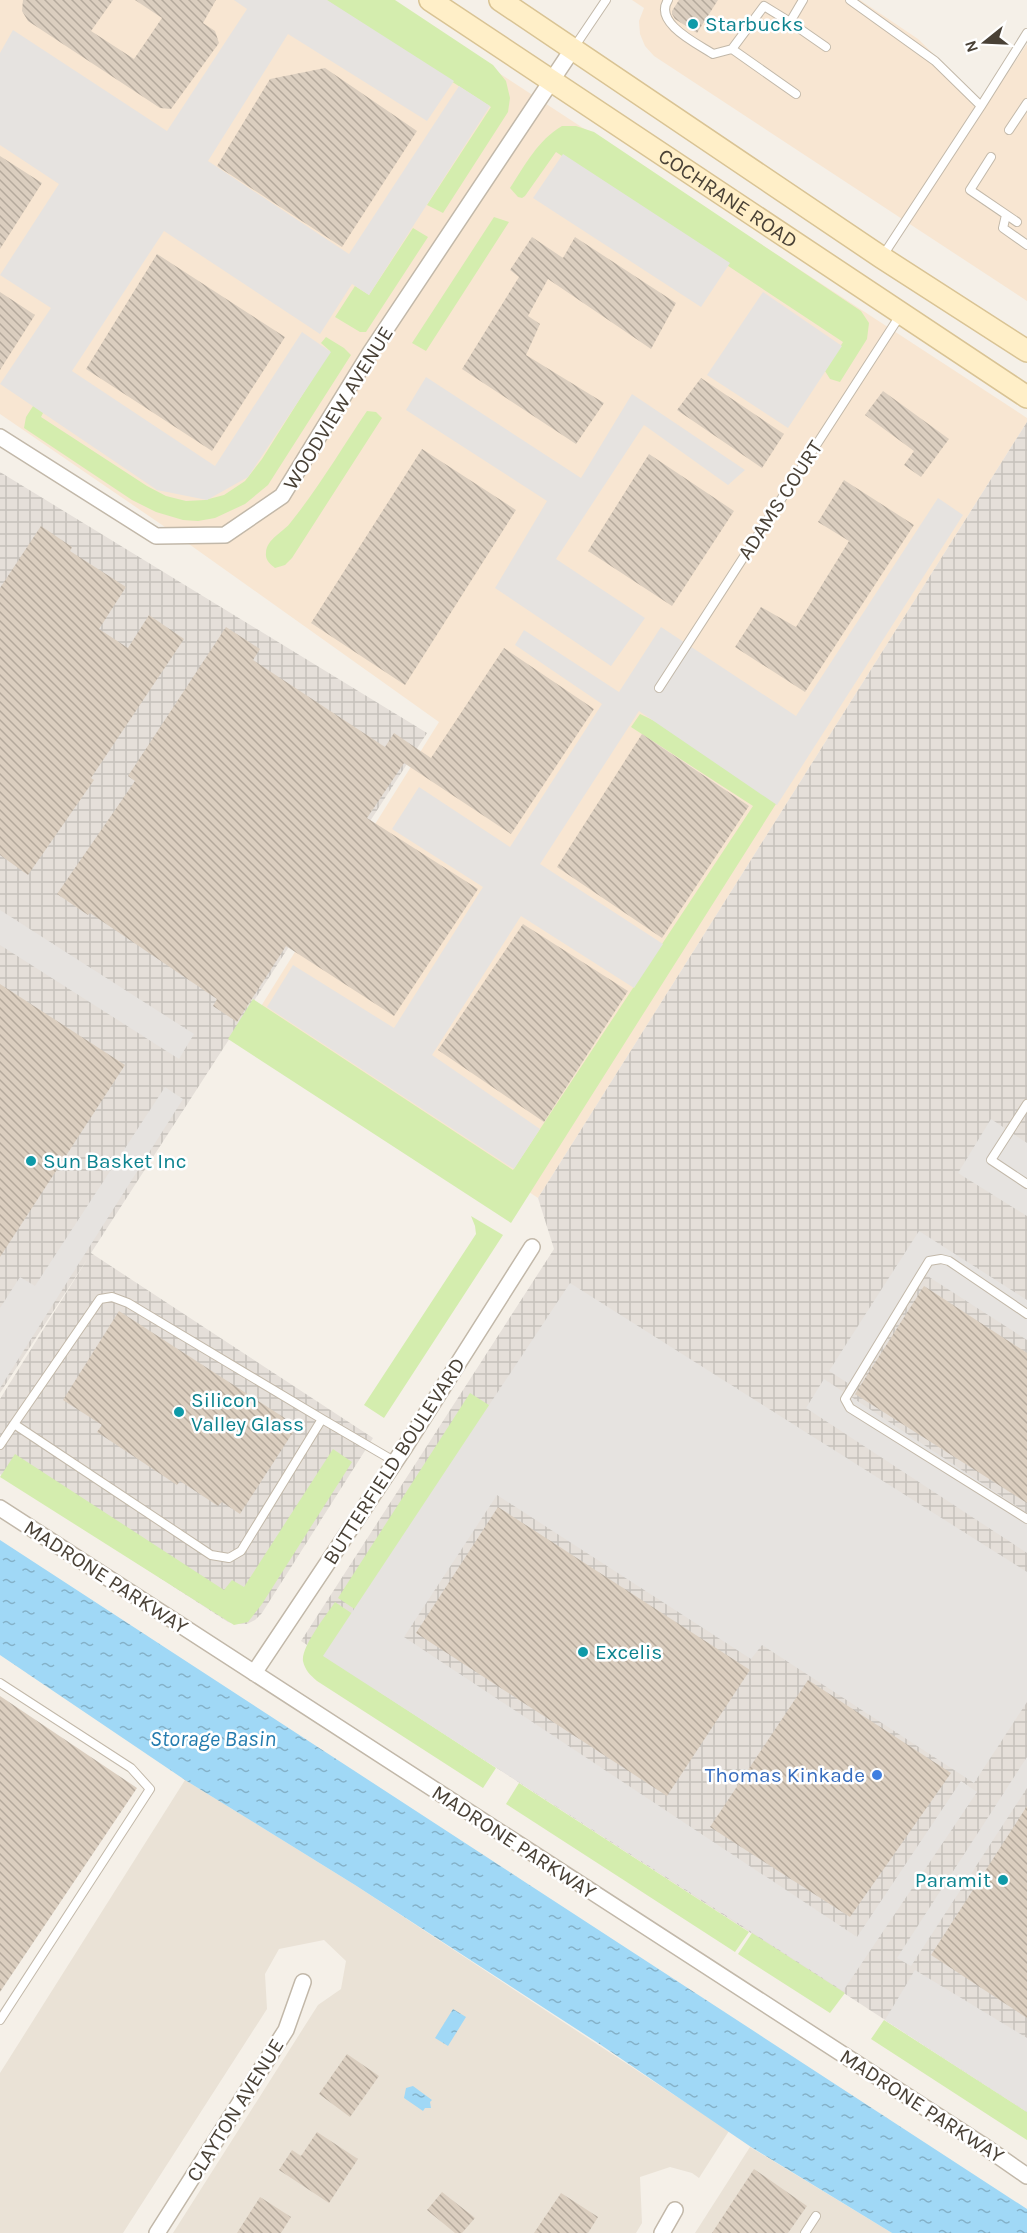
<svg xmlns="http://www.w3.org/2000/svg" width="1027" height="2233" font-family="Karla,sans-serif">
  <defs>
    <pattern id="industrial-grid" width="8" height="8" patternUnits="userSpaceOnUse" patternTransform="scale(1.5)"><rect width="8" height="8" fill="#e5dfd9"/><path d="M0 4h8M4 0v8" fill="none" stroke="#c6c1bb"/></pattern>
    <pattern id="water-ripples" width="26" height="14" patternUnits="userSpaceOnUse" patternTransform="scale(1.5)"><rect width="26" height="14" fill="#a0d8f6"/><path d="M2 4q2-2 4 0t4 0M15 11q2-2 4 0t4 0" fill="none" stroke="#84b1c8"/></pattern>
    <pattern id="building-back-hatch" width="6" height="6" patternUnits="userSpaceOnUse" patternTransform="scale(1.5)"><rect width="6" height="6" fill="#dbcebf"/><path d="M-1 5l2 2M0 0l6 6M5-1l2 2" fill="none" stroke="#b4a99c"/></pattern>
  </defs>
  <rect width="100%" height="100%" fill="#f5f0e8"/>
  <path fill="#eae2d6" d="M 185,1780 L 355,1885 L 729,2131 L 699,2178 L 692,2173 L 670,2167 L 640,2177 L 642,2223 L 636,2233 L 173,2233 L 318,2005 L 341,1989 L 346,1961 L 324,1940 L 279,1949 L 265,1974 L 267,2009 L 123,2233 L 0,2233 L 0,2073 Z
    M 750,2147 L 892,2233 L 695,2233 Z"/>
  <path fill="#f8e6d2" d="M 0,0 L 387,0 L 1027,418 L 1027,422 L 538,1198 L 258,1011 L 439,722 L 165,527 L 0,414 Z
    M 632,0 L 860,0 L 918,39 L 986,105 L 1027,44 L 1027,301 L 654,56 L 645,46 L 640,34 L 639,21 L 644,8 Z"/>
  <path fill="url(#industrial-grid)" d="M 1027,422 L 1027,2112 L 301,1641 L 554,1249 L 538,1198 Z
    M 0,472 L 427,733 L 91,1253 L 373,1438 L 262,1613 L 255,1620 L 247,1624 L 236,1624 L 228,1622 L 0,1474 L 0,1399 L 88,1258 L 0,1393 Z"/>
  <path fill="#d4edae" d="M 326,0 L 395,0 L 493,65 L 506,81 L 510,98 L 508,112 L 443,213 L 427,205 L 491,107 Z
    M 562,126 L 576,126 L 594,132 L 861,311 L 869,323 L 867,339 L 840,382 L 830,379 L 825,371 L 843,342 L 556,152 L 525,196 L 522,198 L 518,197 L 510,188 C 525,165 538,140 562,126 Z
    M 494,217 L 509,222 L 426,351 L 412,343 Z
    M 413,228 L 428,237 L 366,332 L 360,332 L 335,317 L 355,286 L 369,295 Z
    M 326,337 L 344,348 L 351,355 L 268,485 L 245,504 L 215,518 L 198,521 L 183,520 L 156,512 L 132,500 L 24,428 L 26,417 L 37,400 L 47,405 L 41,417 L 147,486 L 166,496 L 186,501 L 205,500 L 224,495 L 245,481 L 262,459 L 330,351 L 321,343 Z
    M 367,411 L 376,412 L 382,418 L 292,558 L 285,565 L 275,568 C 270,564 265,560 266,553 C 266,539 284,532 291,522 C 319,487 342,448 367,411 Z
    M 640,714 L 663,725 L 781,796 L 511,1223 L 228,1039 L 253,999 L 513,1170 L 753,806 L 631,727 Z
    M 471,1216 L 503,1235 L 384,1418 L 364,1405 L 476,1234 L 475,1226 Z
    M 470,1393 L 492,1407 L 359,1612 L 338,1598 Z
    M 333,1449 L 352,1462 L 262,1604 L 248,1622 L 234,1625 L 0,1477 L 15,1454 L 224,1590 L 232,1580 L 244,1587 Z
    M 335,1602 L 369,1625 L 378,1691 L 496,1768 L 483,1788 L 317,1681 C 310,1675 305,1670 303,1661 C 301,1647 327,1614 335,1602 Z
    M 519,1783 L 749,1932 L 735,1952 L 506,1804 Z
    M 752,1933 L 845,1993 L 830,2013 L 738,1954 Z
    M 884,2020 L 1027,2112 L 1027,2140 L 871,2039 Z"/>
  <path fill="#e6e3e0" d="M 234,0 L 327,0 L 454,81 L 427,121 L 288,34 L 208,161 L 349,254 L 459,86 L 490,106 L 369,295 L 352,284 L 320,334 L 164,231 L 72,371 L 215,466 L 302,332 L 331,352 L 248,477 L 207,500 L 157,490 L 0,384 L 51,308 L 0,275 L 59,184 L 0,145 L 0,53 L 13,30 L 167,131 L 247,9 Z
    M 563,154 L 730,263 L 701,307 L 533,198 Z
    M 763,292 L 842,346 L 788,428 L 707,375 Z
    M 426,377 L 581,478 L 632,394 L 745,470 L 728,485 L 644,425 L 556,559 L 645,618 L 611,666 L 495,588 L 547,501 L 406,410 Z
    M 938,498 L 963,515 L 777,805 L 639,711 L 540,864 L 663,944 L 634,988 L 521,916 L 432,1055 L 540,1129 L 514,1169 L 267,1007 L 293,965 L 394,1028 L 483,887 L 392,829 L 419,787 L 510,847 L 602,704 L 515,645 L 524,630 L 619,692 L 661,627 L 796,716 Z
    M 0,910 L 194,1034 L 179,1059 L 0,945 Z
    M 165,1087 L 183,1099 L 0,1388 L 0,1308 L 20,1277 L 35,1286 Z
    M 991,1119 L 1027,1143 L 1027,1216 L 958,1173 Z
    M 919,1231 L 1027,1300 L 1027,1340 L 926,1275 L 854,1387 L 829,1371 Z
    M 570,1283 L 1027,1572 L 1027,1702 L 974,1783 L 762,1645 L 751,1659 L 497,1495 L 404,1637 L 857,1937 L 961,1781 L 977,1792 L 843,1991 L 323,1656 Z
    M 824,1379 L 1027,1513 L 1027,1553 L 806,1408 Z
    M 1027,1757 L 1027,1788 L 911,1966 L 897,1958 Z
    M 915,1970 L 1027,2038 L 1027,2112 L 885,2020 Z"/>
  <path fill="url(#water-ripples)" d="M 0,1540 L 1027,2209 L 1027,2233 L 892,2233 L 751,2147 L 598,2043 L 355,1885 L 185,1780 L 0,1655 Z
    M 453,2009 L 466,2017 L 448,2046 L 435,2038 Z
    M 413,2086 L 432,2100 L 430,2102 L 431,2108 L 425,2108 L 423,2111 L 404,2098 L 406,2088 Z"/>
  <path fill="url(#building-back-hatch)" d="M 23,0 L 113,0 L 91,31 L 134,59 L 162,18 L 135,0 L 216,0 L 203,23 L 215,31 L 219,43 L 171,109 L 160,108 L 28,21 L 22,11 Z
    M 679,0 L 718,0 L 697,33 L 675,19 L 672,14 L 672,11 Z
    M 325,68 L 417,131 L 342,247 L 217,166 L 270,79 Z
    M 0,156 L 42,183 L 0,249 Z
    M 532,237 L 563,258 L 575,237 L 676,303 L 651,349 L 548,279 L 528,316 L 540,324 L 526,355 L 604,403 L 576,444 L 462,369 L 519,277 L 510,270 Z
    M 157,254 L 285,337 L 212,451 L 86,369 Z
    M 0,292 L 35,315 L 0,370 Z
    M 701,378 L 784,434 L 762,468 L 677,410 Z
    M 883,391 L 949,439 L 921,477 L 904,465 L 914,451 L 865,415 Z
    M 422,449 L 516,510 L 405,685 L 311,623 Z
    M 649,454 L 734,511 L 672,606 L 588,551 Z
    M 844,480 L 914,525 L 805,692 L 735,647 L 761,607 L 796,627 L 849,541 L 818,522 Z
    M 41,526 L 72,547 L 70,551 L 126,587 L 99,629 L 128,648 L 149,615 L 184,639 L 91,778 L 94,780 L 28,875 L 0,855 L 0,588 Z
    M 226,627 L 260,649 L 253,660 L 385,747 L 394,733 L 431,758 L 504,648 L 594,709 L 511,834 L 404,763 L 367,818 L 478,889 L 394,1016 L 286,946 L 237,1022 L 213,1006 L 217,999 L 90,913 L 88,915 L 57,894 L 135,781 L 128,776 Z
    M 642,734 L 749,806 L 662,938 L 557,867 Z
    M 523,924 L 628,991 L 544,1122 L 438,1050 Z
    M 0,984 L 125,1065 L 0,1257 Z
    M 924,1286 L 1027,1353 L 1027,1503 L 855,1394 Z
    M 119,1311 L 297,1426 L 240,1514 L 222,1502 L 218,1506 L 180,1481 L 177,1485 L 97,1432 L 102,1425 L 63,1400 Z
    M 498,1507 L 750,1670 L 667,1796 L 416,1633 Z
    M 808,1680 L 951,1773 L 850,1917 L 710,1827 Z
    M 0,1696 L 137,1788 L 0,1992 Z
    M 1027,1806 L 1027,2018 L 931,1955 Z
    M 347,2054 L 379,2076 L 350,2117 L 319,2094 Z
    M 317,2132 L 358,2159 L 329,2203 L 279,2170 L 292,2150 L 301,2156 Z
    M 754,2169 L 807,2206 L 788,2233 L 712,2233 Z
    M 442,2192 L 475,2218 L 462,2233 L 455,2233 L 427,2210 Z
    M 561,2193 L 598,2217 L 588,2233 L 534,2233 Z
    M 260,2197 L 291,2217 L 281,2233 L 237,2233 Z"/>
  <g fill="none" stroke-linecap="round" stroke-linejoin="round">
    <g stroke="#c2b8a9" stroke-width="10">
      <path id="lane" d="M 668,0 C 653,23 698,44 713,54 L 732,49
        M 850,0 L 935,61 L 981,106 L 882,257
        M 790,22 L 826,47
        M 573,49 L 606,0
        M 796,94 L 732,49 L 764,6 L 790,22 L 803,0
        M 981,106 L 1027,33
        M 1009,130 L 1027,103
        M 991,157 L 970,190 L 1017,222
        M 1006,215 L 1003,228 L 1027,245
        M 659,688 L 901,314
        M 1027,1104 L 991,1160 L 1027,1184
        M 1027,1314 L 949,1261 L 941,1259 L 929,1261 L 845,1399 L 850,1408 L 1027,1519
        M 14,1424 L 100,1299 L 112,1297 L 128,1303 L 322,1419
        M 0,1445 L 14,1424 L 211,1555 L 229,1558 L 241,1551 L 322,1419 L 394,1461
        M 0,1683 L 131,1768 L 150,1789 L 0,2020
        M 805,2233 L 816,2216"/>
    </g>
    <g stroke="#c2b8a9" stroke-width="18">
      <path id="street" d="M 0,437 L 156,536 L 225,535 L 282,496 L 370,353 L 572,50
        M 0,1508 L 981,2144 L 1027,2176
        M 254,1673 L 405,1447 L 532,1247
        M 157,2233 L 286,2030 L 303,1982
        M 662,2233 L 675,2210"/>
    </g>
    <g stroke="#d9c394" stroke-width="24">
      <g id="secondary">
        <path id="s1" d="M 430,0 L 1027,397"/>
        <path d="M 500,0 L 881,257 L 1027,351"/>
      </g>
    </g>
    <use href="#lane" stroke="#fff" stroke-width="8"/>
    <use href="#street" stroke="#fff" stroke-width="15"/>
    <use href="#secondary" stroke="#ffefc8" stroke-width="21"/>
  </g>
  <g fill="#0f9aa8" stroke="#fff" stroke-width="2">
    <circle cx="693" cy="24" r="6"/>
    <circle cx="31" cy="1161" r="6"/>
    <circle cx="179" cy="1412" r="6"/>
    <circle cx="583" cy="1652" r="6"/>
    <circle cx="1003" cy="1880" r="6"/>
  </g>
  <circle fill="#3f7fe0" stroke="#fff" stroke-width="2" cx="877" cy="1775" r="6"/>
  <g text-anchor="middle" stroke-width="5" stroke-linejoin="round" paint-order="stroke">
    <g font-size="21" fill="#0d838f" stroke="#fff" text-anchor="start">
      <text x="705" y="31">Starbucks</text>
      <text x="43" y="1168">Sun Basket Inc</text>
      <text x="191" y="1407">Silicon<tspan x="191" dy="24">Valley Glass</tspan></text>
      <text x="595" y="1659">Excelis</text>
      <text x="991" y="1887" text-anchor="end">Paramit</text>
    </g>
    <g font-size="21" fill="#494136" stroke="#fff">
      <text dy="7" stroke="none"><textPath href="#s1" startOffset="358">COCHRANE ROAD</textPath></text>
      <text transform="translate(338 408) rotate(-58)" y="7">WOODVIEW AVENUE</text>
      <text transform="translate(780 500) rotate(-57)" y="7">ADAMS COURT</text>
      <text transform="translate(394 1461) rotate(-57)" y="7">BUTTERFIELD BOULEVARD</text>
      <text transform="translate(106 1577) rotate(33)" y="7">MADRONE PARKWAY</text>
      <text transform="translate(514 1842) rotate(33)" y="7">MADRONE PARKWAY</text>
      <text transform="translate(922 2106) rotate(33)" y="7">MADRONE PARKWAY</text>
      <text transform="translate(235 2110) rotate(-58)" y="7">CLAYTON AVENUE</text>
    </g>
    <g font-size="21" fill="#366cbe" stroke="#fff" text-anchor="end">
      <text x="865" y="1782">Thomas Kinkade</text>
    </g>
    <g font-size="22" font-style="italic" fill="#237bae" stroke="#fff">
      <text x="213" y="1746">Storage Basin</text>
    </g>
  </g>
  <g transform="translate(985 42) rotate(252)" stroke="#ffffff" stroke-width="4.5" paint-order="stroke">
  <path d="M0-4.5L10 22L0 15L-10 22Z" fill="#494136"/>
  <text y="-9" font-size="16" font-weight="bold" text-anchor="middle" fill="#494136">N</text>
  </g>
</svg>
